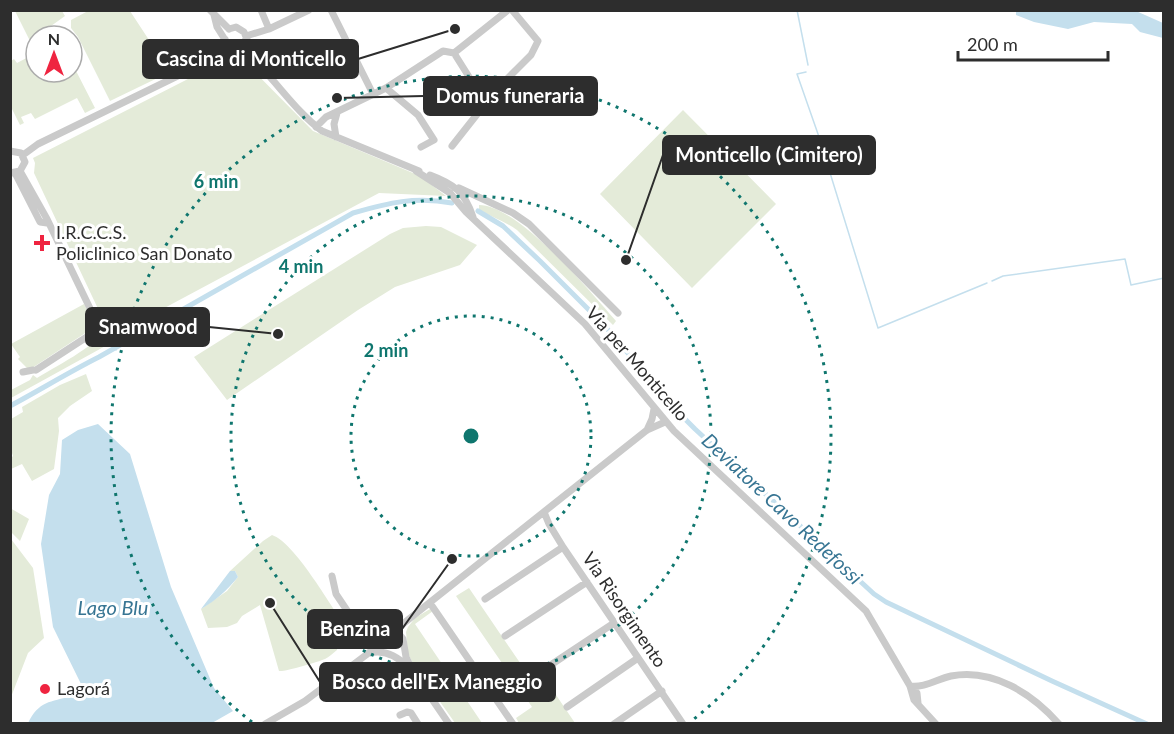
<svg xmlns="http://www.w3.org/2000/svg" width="1174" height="734" font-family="Lato,sans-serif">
  <rect width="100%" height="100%" fill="#fff"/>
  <path fill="#e4ebd9" d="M 15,11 L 62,11 L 65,16 L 30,41 Z
    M 88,11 L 130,11 L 170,72 L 110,101 L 78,37 L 71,28 L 71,20 Z
    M 36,53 L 36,72 L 72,72 L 72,63 L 95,108 L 85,113 L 77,98 L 35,119 L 31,113 L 21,117 L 24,123 L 20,125 L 11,107 L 11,61 L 14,59 L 17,63 Z
    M 237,54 L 313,131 L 420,176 L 446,196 L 379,193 L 114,335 L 100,313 L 34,173 L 35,163 L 33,158 Z
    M 683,110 L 776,204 L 692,288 L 600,194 Z
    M 479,205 C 518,205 590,291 616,321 L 613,325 L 517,230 C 506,222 492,217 479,210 Z
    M 426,226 L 441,227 L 477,245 L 460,265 L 395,287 L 358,310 L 227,400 L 194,357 L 390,234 L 403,228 Z
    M 84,304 L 90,316 L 93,328 L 29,370 L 18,359 L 20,357 L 11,344 Z
    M 104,331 L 109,344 L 11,398 L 11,390 L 30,380 L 33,375 L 37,378 C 53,368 96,346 104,331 Z
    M 86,374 L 92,391 L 70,406 L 58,418 L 59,431 L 54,469 L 32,481 L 22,464 L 11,469 L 11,458 L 13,456 L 11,450 L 11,419 L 23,412 L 22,407 L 60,385 Z
    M 10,508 L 29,519 L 20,541 L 11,532 Z
    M 272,535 C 295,543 330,605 345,626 L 338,638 L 337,650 C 333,653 329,657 325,659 C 318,662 285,672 279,671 L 260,605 L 242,616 L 237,623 L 227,627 L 208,628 L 201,609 L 227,591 L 238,577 L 235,571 L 230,571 L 263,541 Z
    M 11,539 L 33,568 L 44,638 L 28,653 L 11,697 Z
    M 469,588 L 544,698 L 554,692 L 575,723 L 519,723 L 516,718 L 532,707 L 456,596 Z
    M 430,609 L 433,611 L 415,624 L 482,723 L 455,723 L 412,662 L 408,653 L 406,632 L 408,627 L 415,618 Z"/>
  <path fill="#c4dfed" d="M 1016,11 L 1136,11 L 1163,23 L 1163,38 L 1140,32 L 1132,24 L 1094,22 L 1068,29 L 1034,22 L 1016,15 Z
    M 98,424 L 130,454 L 171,587 L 214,688 L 233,711 L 212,723 L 28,723 C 39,701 50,702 72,696 L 81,684 L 53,627 L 41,544 L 49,495 L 60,474 L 62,440 L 78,430 Z
    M 230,571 L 235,571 L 238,577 C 227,590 217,600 201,609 Z"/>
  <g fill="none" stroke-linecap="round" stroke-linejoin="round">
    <path stroke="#c4dfed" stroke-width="1.5" d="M 797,10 L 808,65
      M 806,72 L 797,74 L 818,134 L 878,328 L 987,283
      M 992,281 L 1003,276 L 1125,259 L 1131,285 L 1164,278
      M 101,321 L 116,350"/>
    <path stroke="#c4dfed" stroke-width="5" d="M 478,211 L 503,226 L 540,261 L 604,325 L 676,410 L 695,429 L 874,594 L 886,602 L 1052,681 L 1147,724
      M 10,406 C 40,390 69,372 99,357 L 353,213 C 388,203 415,196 452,203"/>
    <path stroke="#cacaca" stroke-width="7" d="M 210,10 L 229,29
      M 261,10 L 269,29
      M 331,10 L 373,94
      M 214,15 L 217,27 L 229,46 L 239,48 L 243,44 L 246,39
      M 229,29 L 236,27 L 244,32 L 255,59
      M 246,36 L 269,29 L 309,10
      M 239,48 C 271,71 290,107 322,131 L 419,171
      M 454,53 L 508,10
      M 207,59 L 225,39
      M 386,88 L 418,115 L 434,140 L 421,147
      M 316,127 L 326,117 L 386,88 L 443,51 L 454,53 L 476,88 L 497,89 L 531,55 L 538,41 L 512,10
      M 336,137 L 334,124 L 337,113
      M 452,146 L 497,89
      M 10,151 L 21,153 L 25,162 L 20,171 L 10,173
      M 23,155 L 38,144 L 235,48
      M 20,171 L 47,219 L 98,325 L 96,331 L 36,370
      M 416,171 L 450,193 L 466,212 L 585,324 L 674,431 L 866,611 L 910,686 L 914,700 L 936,724
      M 15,173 L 40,222 L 47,223
      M 430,175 C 454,184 465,192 473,217
      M 459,188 L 513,213 L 529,224 L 618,313
      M 23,372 L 33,370
      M 647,430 L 652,419 L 654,409
      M 544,512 L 549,524 L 563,547 L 683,724
      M 332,576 L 336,594 L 373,649
      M 485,599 L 563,547
      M 430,603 L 513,724
      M 395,633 L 404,623 L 647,430 L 665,422
      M 505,636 L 587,582
      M 364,637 L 387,614
      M 370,653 C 385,649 398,657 408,667
      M 534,676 L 614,623
      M 910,686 C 925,688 937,679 951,676 C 992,668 1032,693 1059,724
      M 910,686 L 917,693 L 918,703
      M 567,707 L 638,658
      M 400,715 L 407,712 L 411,713 L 418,724
      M 265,724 L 305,701 L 366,655 L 382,642 L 387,635 L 393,633 L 399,634 L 403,639 L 406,657 L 412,670 L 449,724
      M 614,724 L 662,691"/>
  </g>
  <g fill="none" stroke="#0f766e" stroke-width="3" stroke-dasharray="3 6">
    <circle cx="471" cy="436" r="120"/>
    <circle cx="471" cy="436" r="240"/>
    <path d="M252 722A360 360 0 1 1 690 722"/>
  </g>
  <g fill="#ef2440" stroke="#fff" stroke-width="2">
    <path d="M39 234h6v6h6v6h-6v6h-6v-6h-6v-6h6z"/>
    <circle cx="45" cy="689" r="6"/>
  </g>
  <g text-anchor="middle" stroke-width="6" stroke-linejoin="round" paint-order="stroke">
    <g font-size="18" fill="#2d2d2d" stroke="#fff" text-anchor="start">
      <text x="56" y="239">I.R.C.C.S.<tspan x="56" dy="21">Policlinico San Donato</tspan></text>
      <text x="57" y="695">Lagorá</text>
    </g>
    <g font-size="18" fill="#2d2d2d" stroke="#fff">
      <text transform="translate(637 364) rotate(49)" y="6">Via per Monticello</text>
      <text transform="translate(624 610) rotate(56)" y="6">Via Risorgimento</text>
    </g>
    <g font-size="20" font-style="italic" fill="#377593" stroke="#fff">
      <text transform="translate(782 509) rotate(43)" y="7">Deviatore Cavo Redefossi</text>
      <text x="113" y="615">Lago Blu</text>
    </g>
  </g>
  <circle cx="471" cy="436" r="9" fill="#0f766e" stroke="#fff" stroke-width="3"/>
  <g font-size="18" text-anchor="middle" font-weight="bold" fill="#0f766e" stroke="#fff" stroke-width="6" stroke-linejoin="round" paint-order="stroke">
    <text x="216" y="188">6 min</text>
    <text x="301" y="273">4 min</text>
    <text x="386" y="357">2 min</text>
  </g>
  <path fill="none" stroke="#2d2d2d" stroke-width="2" d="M455 29L358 59M337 98L424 96M626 260L663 155M278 334L209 327M452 559L402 629M270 603L320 682"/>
  <g fill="#2d2d2d" stroke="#fff" stroke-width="2">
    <circle cx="455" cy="29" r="6"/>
    <circle cx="337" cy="98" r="6"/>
    <circle cx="626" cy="260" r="6"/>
    <circle cx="278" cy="334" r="6"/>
    <circle cx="452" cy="559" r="6"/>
    <circle cx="270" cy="603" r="6"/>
  </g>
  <g fill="#2d2d2d" stroke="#2d2d2d" stroke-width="2">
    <rect x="143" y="40" width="215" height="38" rx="6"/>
    <rect x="424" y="77" width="173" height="38" rx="6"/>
    <rect x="663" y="136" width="212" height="38" rx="6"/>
    <rect x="86" y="308" width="123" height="38" rx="6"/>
    <rect x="308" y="610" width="94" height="38" rx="6"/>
    <rect x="320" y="663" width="235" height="38" rx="6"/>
  </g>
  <g font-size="20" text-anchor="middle" font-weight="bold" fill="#fff">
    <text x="251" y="66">Cascina di Monticello</text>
    <text x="510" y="103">Domus funeraria</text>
    <text x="769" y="162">Monticello (Cimitero)</text>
    <text x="148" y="334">Snamwood</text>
    <text x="355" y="636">Benzina</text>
    <text x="437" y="689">Bosco dell'Ex Maneggio</text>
  </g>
  <rect width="1174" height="734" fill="none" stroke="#2d2d2d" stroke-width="24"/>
  <g transform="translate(54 54)"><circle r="28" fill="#ffffff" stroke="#ababab" stroke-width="1.5"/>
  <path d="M0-4.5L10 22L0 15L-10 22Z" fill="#ef2440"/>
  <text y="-9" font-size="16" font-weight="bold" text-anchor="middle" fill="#2d2d2d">N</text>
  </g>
  <path d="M958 51v9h150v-9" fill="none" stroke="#2d2d2d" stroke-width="3"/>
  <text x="967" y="51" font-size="18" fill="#2d2d2d" stroke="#ffffff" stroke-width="4.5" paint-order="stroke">200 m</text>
</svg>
